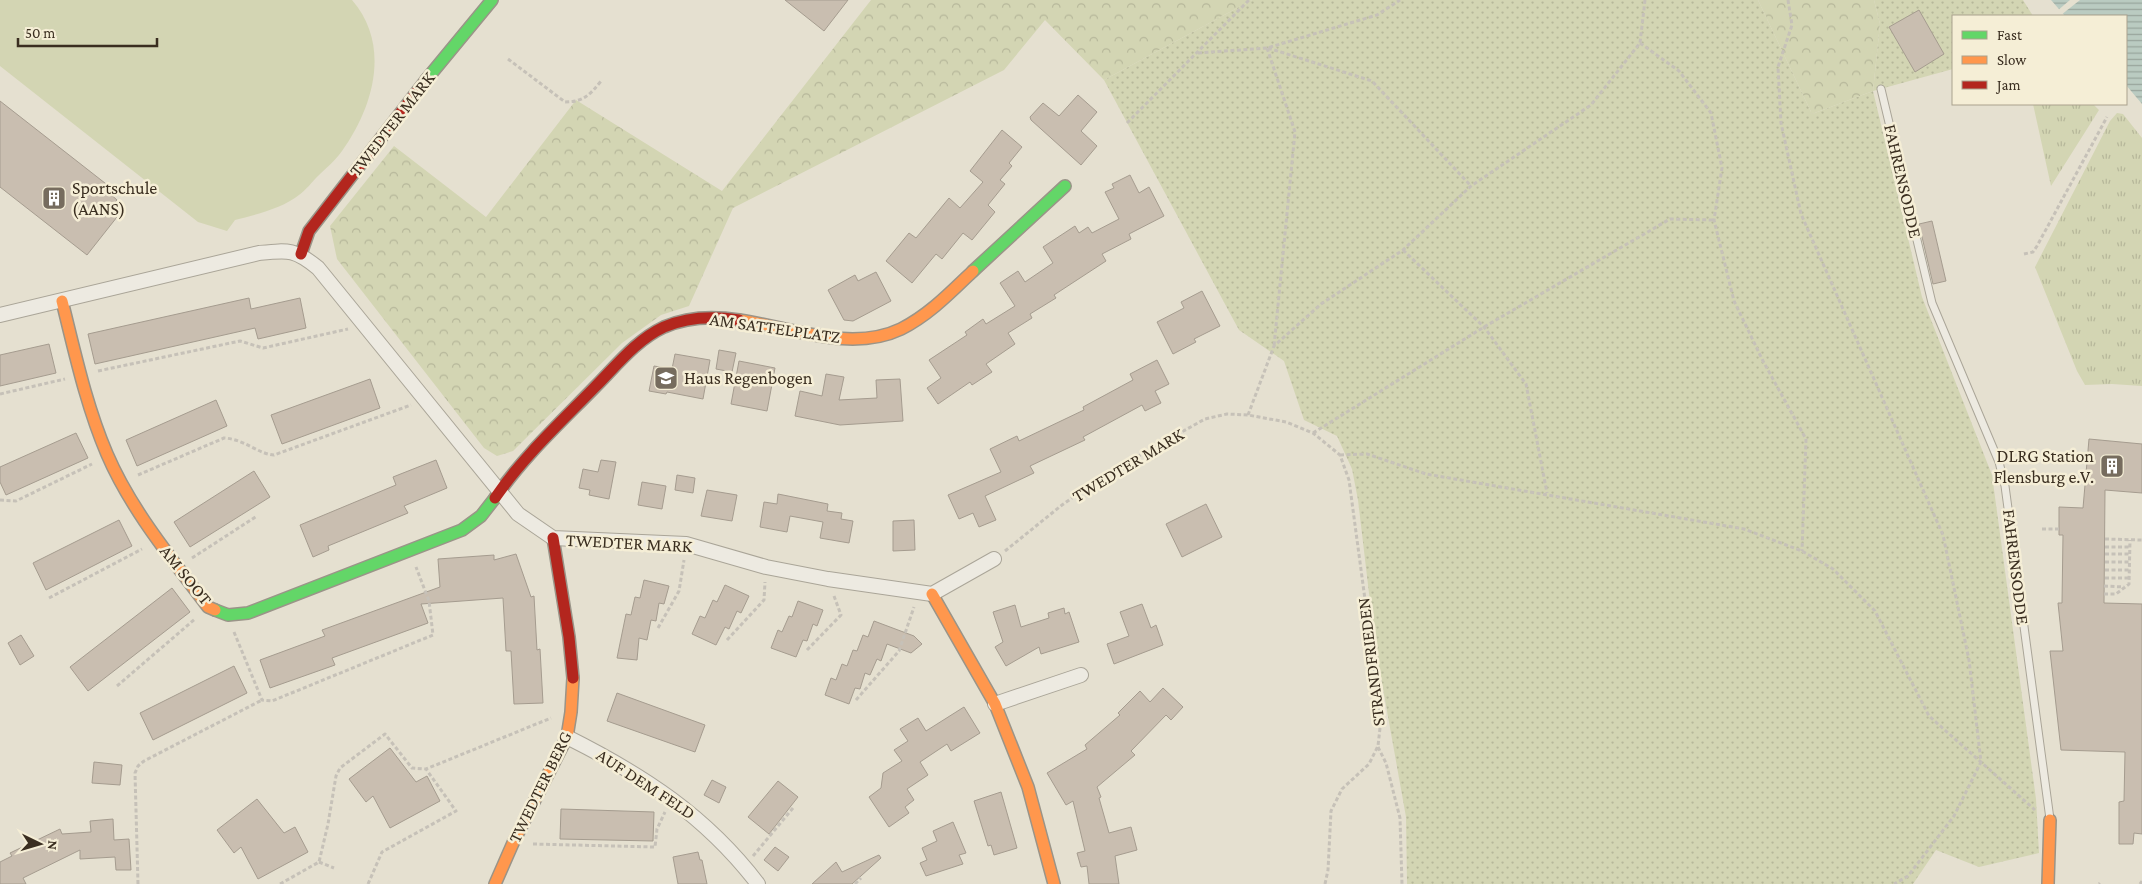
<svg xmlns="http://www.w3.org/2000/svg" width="2142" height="884" font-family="'Crimson Pro',serif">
  <defs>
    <pattern id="grass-tufts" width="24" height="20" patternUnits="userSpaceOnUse" patternTransform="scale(1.25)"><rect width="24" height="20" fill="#d3d5b3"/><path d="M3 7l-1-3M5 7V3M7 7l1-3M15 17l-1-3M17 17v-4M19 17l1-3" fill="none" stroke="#b6b79a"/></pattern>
    <pattern id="forest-crowns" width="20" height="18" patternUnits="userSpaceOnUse" patternTransform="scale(1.25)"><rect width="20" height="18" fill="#d3d5b3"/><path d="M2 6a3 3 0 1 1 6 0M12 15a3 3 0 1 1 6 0" fill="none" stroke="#b6b79a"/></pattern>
    <pattern id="park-dots" width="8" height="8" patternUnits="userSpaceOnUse" patternTransform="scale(1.25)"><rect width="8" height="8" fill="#d3d5b3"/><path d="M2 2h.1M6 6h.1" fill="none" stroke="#b6b79a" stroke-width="1.8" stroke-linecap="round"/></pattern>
    <pattern id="water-rules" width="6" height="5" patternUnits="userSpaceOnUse" patternTransform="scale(1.25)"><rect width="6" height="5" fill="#bacbc1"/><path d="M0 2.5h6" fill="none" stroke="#98a59c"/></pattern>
  </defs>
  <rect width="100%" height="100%" fill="#e5e0d0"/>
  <path fill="url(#grass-tufts)" d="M 2033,104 L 2093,104 L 2099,110 L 2051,186 Z
    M 2117,113 L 2123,114 L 2142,138 L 2142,386 L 2112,384 L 2085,385 L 2077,371 L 2035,267 L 2110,121 Z"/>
  <path fill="url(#forest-crowns)" d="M 871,0 L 1252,0 L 1104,80 L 1045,20 L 1004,70 L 733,208 L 689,306 L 661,315 L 622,343 L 513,451 L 497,456 L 484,448 L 337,259 L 330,226 L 394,146 L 486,217 L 576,100 L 722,191 Z
    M 1758,0 L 1874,0 L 1880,24 L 1873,91 L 1812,114 Z"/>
  <path fill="url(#park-dots)" d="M 1252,0 L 1758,0 L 1812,114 L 1873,91 L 1880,24 L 1874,0 L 2023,0 L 2033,16 L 1953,16 L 1953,69 L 1873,91 L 1922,297 L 1992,475 L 2036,799 L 2039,853 L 1979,867 L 1936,850 L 1913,884 L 1407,884 L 1406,817 L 1375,644 L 1358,500 L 1352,469 L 1337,436 L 1304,420 L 1284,361 L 1239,330 L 1104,80 Z"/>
  <path fill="#d3d5b3" d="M 0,0 L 352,0 C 391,45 374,106 342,151 C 336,160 326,168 318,176 C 312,182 306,190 299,195 C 283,208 255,215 235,220 L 227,231 L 198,222 L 0,66 Z"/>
  <path fill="url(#water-rules)" d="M 2051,0 L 2142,0 L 2142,104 L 2126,85 L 2126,16 L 2065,16 Z"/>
  <path fill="#e5e0d0" d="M 2070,0 L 2080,0 L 2061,15 L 2057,11 Z"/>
  <path fill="#c9beb0" stroke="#a59c8f" d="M 785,0 L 848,0 L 824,31 Z
    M 1919,10 L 1944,54 L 1915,72 L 1889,27 Z
    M 1078,95 L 1097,112 L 1081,131 L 1097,146 L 1081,165 L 1031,120 L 1030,117 L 1043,103 L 1059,116 Z
    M 0,101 L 110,187 L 107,191 L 117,200 L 109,210 L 117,217 L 87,255 L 0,187 Z
    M 1002,130 L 1022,147 L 1009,163 L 1012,166 L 1000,180 L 1005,184 L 988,205 L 995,212 L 972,240 L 963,233 L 942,259 L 936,254 L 912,283 L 886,261 L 909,233 L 916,238 L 949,198 L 960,208 L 983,182 L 970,171 Z
    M 1130,175 L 1139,193 L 1149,187 L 1164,216 L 1129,234 L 1131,239 L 1102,254 L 1106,261 L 1054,295 L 1056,298 L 1030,314 L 1032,318 L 1008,333 L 1015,344 L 986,364 L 992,372 L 972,385 L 970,382 L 938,404 L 927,388 L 941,378 L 929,360 L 967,335 L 965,332 L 983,319 L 986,324 L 1015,306 L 1000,283 L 1018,271 L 1025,282 L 1053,263 L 1043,247 L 1075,226 L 1079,233 L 1088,227 L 1092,233 L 1119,219 L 1105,192 L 1114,188 L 1112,184 Z
    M 1932,221 L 1946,281 L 1933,284 L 1919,224 Z
    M 876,272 L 891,301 L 853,321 L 844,320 L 828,290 L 855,275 L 858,281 Z
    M 1202,291 L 1220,326 L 1194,339 L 1196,342 L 1173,354 L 1157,322 L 1184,308 L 1181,302 Z
    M 249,298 L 251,309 L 300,298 L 306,328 L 258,339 L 255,328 L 95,364 L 88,334 Z
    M 49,344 L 56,373 L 0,386 L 0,355 Z
    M 719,350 L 736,353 L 732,372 L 716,369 Z
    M 675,354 L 710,360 L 703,399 L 667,392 L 666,394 L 649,391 L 654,366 L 672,369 Z
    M 1157,360 L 1169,384 L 1155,391 L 1161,403 L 1145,411 L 1142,405 L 1083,437 L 1085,440 L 1030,466 L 1034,473 L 985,496 L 996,520 L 979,527 L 973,513 L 959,519 L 948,495 L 1001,472 L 990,449 L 1017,436 L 1019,441 L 1084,410 L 1083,407 L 1133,380 L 1130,374 Z
    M 739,361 L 775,368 L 767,411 L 731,404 Z
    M 826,374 L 844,377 L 839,400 L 877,398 L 876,380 L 900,379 L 903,421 L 840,425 L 795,416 L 800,391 L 822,396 Z
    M 370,379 L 380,408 L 282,444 L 271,415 Z
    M 216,400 L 227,426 L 137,466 L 126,440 Z
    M 76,433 L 88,458 L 6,495 L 0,482 L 0,467 Z
    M 2089,439 L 2142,444 L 2142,493 L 2105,490 L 2104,603 L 2142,604 L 2142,834 L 2134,833 L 2133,844 L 2119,844 L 2119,802 L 2124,801 L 2125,752 L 2061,750 L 2050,651 L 2063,651 L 2058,603 L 2062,603 L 2063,535 L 2059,535 L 2059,507 L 2083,508 Z
    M 436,460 L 447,488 L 404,506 L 408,513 L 328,546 L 329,550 L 313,557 L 300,525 L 396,485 L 393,477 Z
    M 601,460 L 616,462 L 609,499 L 589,495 L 590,490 L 579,488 L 583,469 L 598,472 Z
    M 254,471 L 270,497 L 190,547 L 174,522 Z
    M 677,475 L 695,478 L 693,493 L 675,490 Z
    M 642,482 L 666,486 L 662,509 L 638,505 Z
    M 707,490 L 737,495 L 732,521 L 701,516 Z
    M 778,494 L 828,504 L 827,511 L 842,513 L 841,519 L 853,521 L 849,543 L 820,538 L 823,522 L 790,516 L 787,532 L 760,527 L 764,502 L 777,504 Z
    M 1206,504 L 1222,537 L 1182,557 L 1166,524 Z
    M 119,520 L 132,546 L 46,590 L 33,563 Z
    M 914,520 L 915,550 L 893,551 L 893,521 Z
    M 516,554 L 531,597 L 534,596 L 537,650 L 540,649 L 543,703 L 514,704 L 511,651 L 506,651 L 503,598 L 421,604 L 428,623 L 332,658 L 335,665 L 270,688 L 260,660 L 325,636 L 322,630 L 440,587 L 438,559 L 494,555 L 494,560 Z
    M 644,580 L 669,586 L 664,604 L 659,603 L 656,621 L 651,620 L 647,640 L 639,638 L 637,660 L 617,658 L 626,614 L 631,615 L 635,597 L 640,598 Z
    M 725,585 L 749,596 L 741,613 L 737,611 L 729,629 L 725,627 L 716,645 L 692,634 L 700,616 L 705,618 L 713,600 L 717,602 Z
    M 172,588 L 190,612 L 88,691 L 70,667 Z
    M 798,601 L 823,610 L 817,626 L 813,624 L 807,641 L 803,640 L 796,657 L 771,648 L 778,630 L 782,632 L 789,616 L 792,617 Z
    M 1142,604 L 1151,628 L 1156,625 L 1163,645 L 1114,664 L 1107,644 L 1129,636 L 1120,612 Z
    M 1015,605 L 1021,627 L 1049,618 L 1048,613 L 1064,608 L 1065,614 L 1069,612 L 1079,642 L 1041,654 L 1039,647 L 1006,666 L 995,647 L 1003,642 L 993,612 Z
    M 874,621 L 914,636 L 922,644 L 911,653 L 887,644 L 881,661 L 877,659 L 870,675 L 865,673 L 860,689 L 855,688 L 849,704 L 825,695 L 831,678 L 836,680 L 842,664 L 847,666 L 853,650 L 857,651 L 863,635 L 868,637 Z
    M 21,635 L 34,656 L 20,665 L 8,643 Z
    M 234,666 L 247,693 L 153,740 L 140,713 Z
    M 1163,688 L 1183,707 L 1171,720 L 1166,715 L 1131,751 L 1135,755 L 1097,787 L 1101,797 L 1099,798 L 1109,833 L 1131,827 L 1137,850 L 1115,856 L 1119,884 L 1089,884 L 1087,866 L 1081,867 L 1077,853 L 1085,851 L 1073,801 L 1066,805 L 1047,773 L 1087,749 L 1085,745 L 1120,715 L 1118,713 L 1140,691 L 1150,702 Z
    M 617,693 L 705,725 L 695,752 L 607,721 Z
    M 964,707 L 980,733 L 951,751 L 947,744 L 920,762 L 928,775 L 907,789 L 914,800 L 905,807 L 909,813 L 889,827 L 869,797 L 881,788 L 883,773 L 902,761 L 894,750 L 908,741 L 900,729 L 918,718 L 926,731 Z
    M 390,748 L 416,782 L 427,776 L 440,801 L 390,828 L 373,796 L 366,802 L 349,779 Z
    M 94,762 L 122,765 L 120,785 L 92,783 Z
    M 712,780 L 726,787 L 719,803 L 704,795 Z
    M 778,781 L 798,797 L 769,834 L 748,817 Z
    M 1001,792 L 1017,848 L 994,855 L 991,845 L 988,846 L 974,801 Z
    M 257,799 L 284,833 L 295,827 L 308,852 L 258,879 L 241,847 L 234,853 L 217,830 Z
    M 561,809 L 654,812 L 653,841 L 560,839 Z
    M 113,819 L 114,840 L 129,839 L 131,870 L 116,870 L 115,857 L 80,859 L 80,850 L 23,878 L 26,884 L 0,884 L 0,862 L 12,856 L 10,853 L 60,829 L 62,834 L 91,832 L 90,821 Z
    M 953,822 L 966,853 L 959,855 L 963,864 L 926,876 L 920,863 L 927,860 L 922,848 L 937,841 L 933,831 Z
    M 775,847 L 789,857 L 778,871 L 764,860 Z
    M 698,852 L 700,860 L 702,860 L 707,884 L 678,884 L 673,857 Z
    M 879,855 L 881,858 L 852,884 L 812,884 L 836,862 L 842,872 Z"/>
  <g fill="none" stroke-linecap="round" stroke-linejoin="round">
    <g stroke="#aaa598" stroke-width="9">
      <path id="lane" d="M 1881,89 L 1932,303 L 1999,462 L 2005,486 L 2050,819"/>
    </g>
    <g stroke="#aaa598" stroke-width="16">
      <path id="street" d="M 0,315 L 259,253 C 289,250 295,249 318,268 L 518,514 L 553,538 L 686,544 L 766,567 L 828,579 L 932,594 L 994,559
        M 995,704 L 1081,675
        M 567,737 C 643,775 706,816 758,884"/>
    </g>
    <g stroke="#9a9488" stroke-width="14">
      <path id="fast" d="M 426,80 L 492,0
        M 973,271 L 1065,186
        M 215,610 L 228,615 L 248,613 L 462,530 L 481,516 L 495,498"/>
    </g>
    <g stroke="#9a9488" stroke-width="14">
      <path id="slow" d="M 62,301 C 75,353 86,405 107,454 C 131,510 172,559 208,607 L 215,610
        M 739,320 C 790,327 851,353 901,329 C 929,315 951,292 973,271
        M 932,594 L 995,704 L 1028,787 L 1054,884
        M 495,884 L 513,843 L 567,737 L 571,712 L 573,678
        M 2048,884 L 2050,820"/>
    </g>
    <g stroke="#9a9488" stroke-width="14">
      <path id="jam" d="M 301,254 L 309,231 L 426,80
        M 495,498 C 523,457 560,423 595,387 C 616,366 636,340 664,327 C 687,317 714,316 739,320
        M 553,538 L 569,637 L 573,678"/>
    </g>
    <path stroke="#c6c1b8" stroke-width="3" stroke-dasharray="4 2.5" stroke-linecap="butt" d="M 1788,0 L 1792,25 L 1778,67 L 1781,123 L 1801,214 L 1943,535 L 1969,660 L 1981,762 L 1954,816 L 1908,876 L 1894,884
      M 1640,43 L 1679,71 L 1711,113 L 1722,168 L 1714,220 L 1734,301 L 1763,361 L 1806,439 L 1802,551
      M 1267,48 L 1295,132 L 1274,346
      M 1268,48 L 1372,81 L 1471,186
      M 1198,53 L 1267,48 L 1377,15 L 1400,0
      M 508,59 L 565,102 C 583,102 590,95 601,81
      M 1127,123 L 1249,0
      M 1403,250 L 1484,327 L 1526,384 L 1547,493
      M 2024,254 L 2033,252 L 2037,246 L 2107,117
      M 98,371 L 240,341 L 263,348 L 348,329
      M 0,394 L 65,379
      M 1248,415 L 1274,346 L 1321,304 L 1403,250 L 1471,186 L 1591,105 L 1640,43 L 1645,0
      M 1313,433 L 1484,327 L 1670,219 L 1714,220
      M 1340,455 L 1367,454 L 1426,474 L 1744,529 L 1802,551 L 1833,569 L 1875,611 L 1929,716 L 2035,810
      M 138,475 L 224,438 C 244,439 258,454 274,455 L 411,405
      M 0,500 L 16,501 L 92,464
      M 2042,529 L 2059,529
      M 2105,539 L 2142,540
      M 2105,547 L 2130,547
      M 1005,551 L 1062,505 L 1108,473 L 1205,419 L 1227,414 L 1248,415 L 1286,422 L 1313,433 L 1340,455
      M 2105,554 L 2130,554
      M 192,558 L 257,516
      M 2105,562 L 2130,562
      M 2105,570 L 2129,570
      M 2105,578 L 2129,578
      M 2104,586 L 2124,587
      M 2104,594 L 2116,594 L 2129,584 L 2130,540
      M 49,598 L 142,549
      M 658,628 L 679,591 L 684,560
      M 234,632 L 262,700 L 272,701 L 433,635 L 429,601 L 416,567
      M 727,640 L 764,600 L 765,582
      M 807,650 L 841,615 L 834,596
      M 117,686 L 195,619
      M 856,700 L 899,651 L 914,607
      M 1378,747 L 1386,763 L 1400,818 L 1402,884
      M 533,844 L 655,847 L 657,829 L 665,812
      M 753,856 L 793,808
      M 319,862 L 334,868
      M 138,884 L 135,773 L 138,766 L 144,761 L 262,700
      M 280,884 L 319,862 L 328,824 L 336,776 L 340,768 L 385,734 L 412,768 L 426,769 L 551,718
      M 368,884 L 382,852 L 456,811 L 426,769
      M 855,884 L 861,878
      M 1325,884 L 1328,870 L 1331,811 L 1342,789 L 1369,764 L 1378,746 L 1381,719 L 1349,480 L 1340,455
      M 2099,884 L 2100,883
      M 2140,884 L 2142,881"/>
    <use href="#lane" stroke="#edeae1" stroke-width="7"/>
    <use href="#street" stroke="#edeae1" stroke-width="14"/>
    <use href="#fast" stroke="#63d668" stroke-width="11"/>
    <use href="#slow" stroke="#ff974d" stroke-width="11"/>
    <use href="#jam" stroke="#b3261e" stroke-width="11"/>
  </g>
  <defs>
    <g id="building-square" transform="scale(1.25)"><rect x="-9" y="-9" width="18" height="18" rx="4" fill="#766c5e" stroke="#f5eed6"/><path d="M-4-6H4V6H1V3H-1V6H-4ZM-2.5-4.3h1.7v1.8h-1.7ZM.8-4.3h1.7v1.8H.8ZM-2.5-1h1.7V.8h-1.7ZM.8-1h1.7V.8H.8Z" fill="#fff"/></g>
    <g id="school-square" transform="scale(1.25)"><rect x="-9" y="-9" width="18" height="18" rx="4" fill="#766c5e" stroke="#f5eed6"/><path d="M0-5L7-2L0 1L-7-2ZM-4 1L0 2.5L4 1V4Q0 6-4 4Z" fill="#fff"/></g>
  </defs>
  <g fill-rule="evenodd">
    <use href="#building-square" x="54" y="198"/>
    <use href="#school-square" x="666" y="378"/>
    <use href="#building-square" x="2112" y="466"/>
  </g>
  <g text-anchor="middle" stroke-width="5" stroke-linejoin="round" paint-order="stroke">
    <g font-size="18" fill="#3a2e20" stroke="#f5eed6">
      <text transform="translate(392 124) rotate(-52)" y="6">TWEDTER MARK</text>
      <text transform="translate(1903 181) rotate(77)" y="6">FAHRENSODDE</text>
      <text transform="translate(775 328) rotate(8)" y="6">AM SATTELPLATZ</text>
      <text transform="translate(1128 465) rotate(-31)" y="6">TWEDTER MARK</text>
      <text transform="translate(629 543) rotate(3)" y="6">TWEDTER MARK</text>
      <text transform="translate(2016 567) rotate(83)" y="6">FAHRENSODDE</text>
      <text transform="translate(186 575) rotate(51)" y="6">AM SOOT</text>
      <text transform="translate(1371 662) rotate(-97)" y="6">STRANDFRIEDEN</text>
      <text transform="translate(646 784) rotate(33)" y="6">AUF DEM FELD</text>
      <text transform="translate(540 787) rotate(-64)" y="6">TWEDTER BERG</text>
    </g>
    <g font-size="18" fill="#3a2e20" stroke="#f5eed6" text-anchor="start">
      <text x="72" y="194">Sportschule<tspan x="72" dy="21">(AANS)</tspan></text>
      <text x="684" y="384">Haus Regenbogen</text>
      <text x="2094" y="462" text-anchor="end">DLRG Station<tspan x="2094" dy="21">Flensburg e.V.</tspan></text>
    </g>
  </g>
  <rect x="1952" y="15" width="175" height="90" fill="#f5eed6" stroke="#aaa18d"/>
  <rect x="1962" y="31" width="25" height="8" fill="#63d668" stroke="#aaa18d"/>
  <text x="1997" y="40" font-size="15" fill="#3a2e20">Fast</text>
  <rect x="1962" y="56" width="25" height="8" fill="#ff974d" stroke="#aaa18d"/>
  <text x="1997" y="65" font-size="15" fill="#3a2e20">Slow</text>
  <rect x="1962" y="81" width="25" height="8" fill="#b3261e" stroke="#aaa18d"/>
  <text x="1997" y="90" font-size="15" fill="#3a2e20">Jam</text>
  <g transform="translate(40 844) rotate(95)" stroke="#f5eed6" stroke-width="4" paint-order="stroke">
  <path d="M0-4L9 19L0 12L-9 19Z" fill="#3a2e20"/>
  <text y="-8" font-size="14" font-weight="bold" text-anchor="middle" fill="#3a2e20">N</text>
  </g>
  <path d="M18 38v8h139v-8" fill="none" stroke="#3a2e20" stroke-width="2.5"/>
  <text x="25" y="38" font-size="15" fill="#3a2e20" stroke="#f5eed6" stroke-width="4" paint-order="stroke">50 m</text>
</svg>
